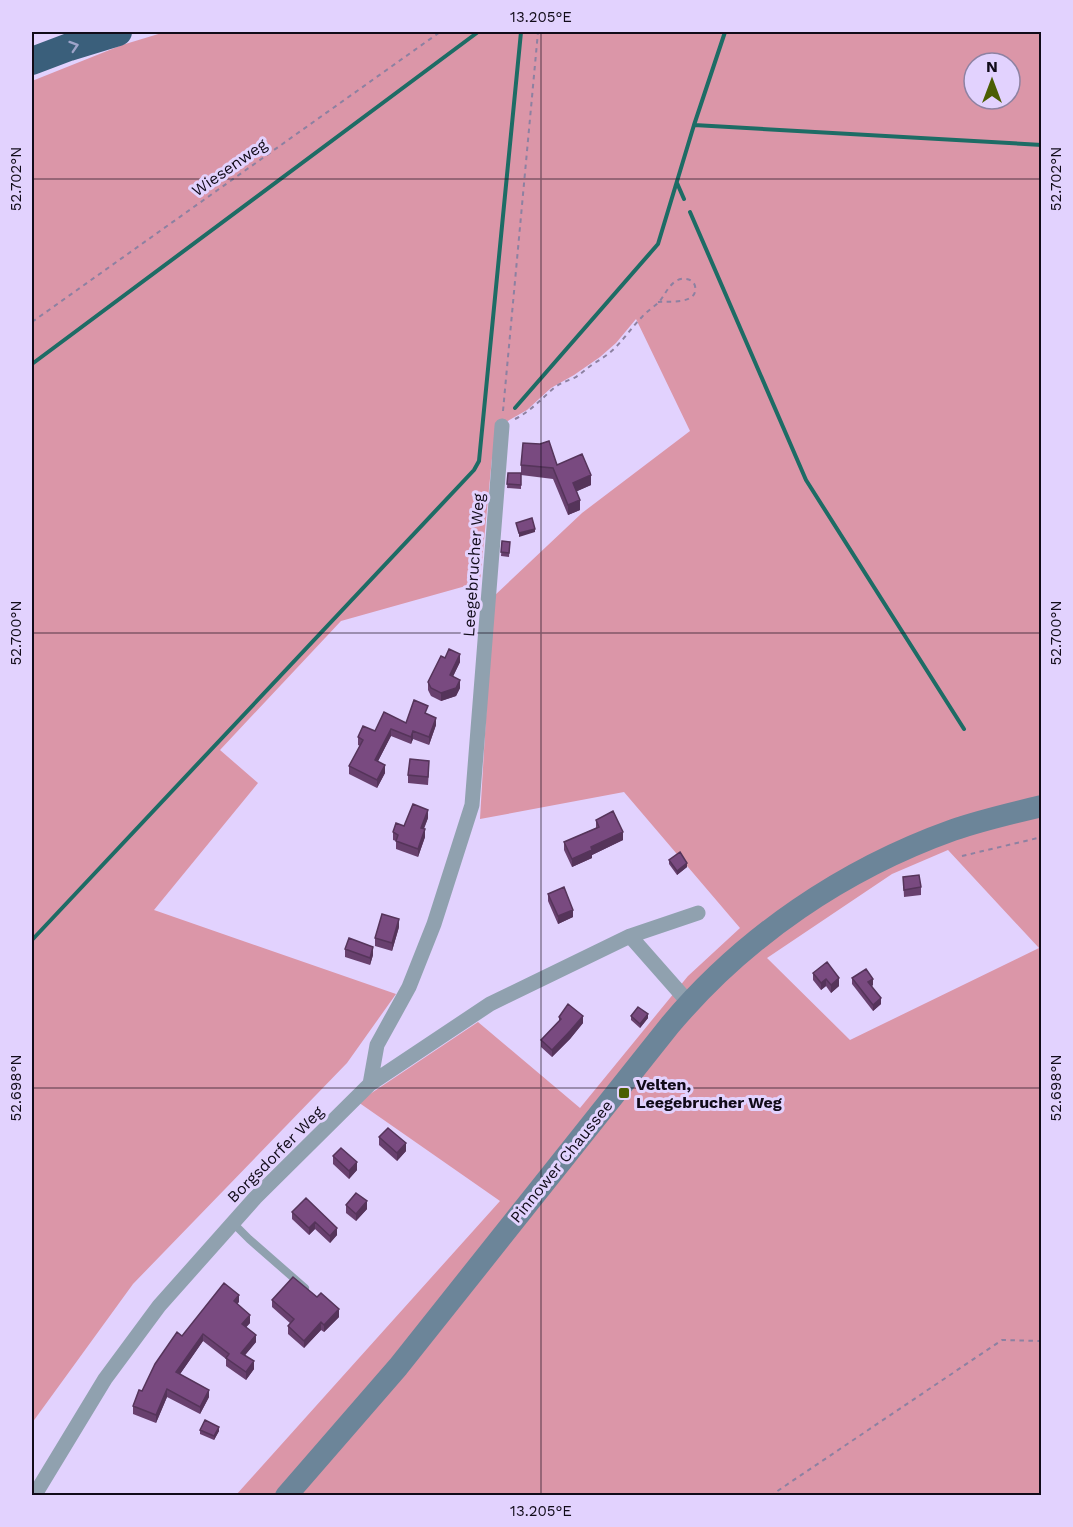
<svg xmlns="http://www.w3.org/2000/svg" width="1073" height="1527" font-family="'Work Sans',sans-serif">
  <rect width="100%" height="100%" fill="#e2d2fe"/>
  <path fill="#db96a8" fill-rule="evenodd" d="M 165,32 L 1041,32 L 1041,1495 L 236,1495 L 500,1201 L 358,1102 L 478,1022 L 580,1108 L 688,976 L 740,928 L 624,792 L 480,819 L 493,597 L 582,513 L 690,431 L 636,319 L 616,343 L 600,357 L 574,375 L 551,388 L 527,410 L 506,422 L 492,458 L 480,582 L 341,621 L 220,750 L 258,783 L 154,910 L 396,994 L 347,1063 L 133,1284 L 32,1423 L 32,81 L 122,45 ZM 974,63 L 1010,63 L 1010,99 L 974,99 ZM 948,850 L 1039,948 L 850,1040 L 767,958 L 892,874 Z"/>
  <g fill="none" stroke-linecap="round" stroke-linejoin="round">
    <path stroke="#1d6c65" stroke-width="4" d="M 694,125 L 1042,145
      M 677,183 L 684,199
      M 690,212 L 806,480 L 964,729
      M 32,364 L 478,32
      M 515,408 L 658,244 L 694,125 L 725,32
      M 32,940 L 474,470 L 479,461 L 521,32"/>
    <path stroke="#8d81a1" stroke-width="2" stroke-dasharray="4.5 4.5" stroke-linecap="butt" d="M 32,322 L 440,32
      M 503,411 L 538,32
      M 515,419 C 531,411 541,399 554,388 C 560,383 567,381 574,378 C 581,374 586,369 593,364 C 598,361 603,358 608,354 C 621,344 630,329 642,317 C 647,311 654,307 659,302 C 665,295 668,286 676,281 C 682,277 693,278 695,286 C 699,305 668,301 658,302
      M 962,856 L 1042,837
      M 770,1496 L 1002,1340 L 1042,1341"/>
    <path stroke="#90a1af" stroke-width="8" d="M 233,1223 L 249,1239 L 305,1288"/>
    <path stroke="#90a1af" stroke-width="15" d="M 630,936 L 689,1003
      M 370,1084 L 377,1045 L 409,987 L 434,924 L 472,805 L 502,426
      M 34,1496 L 105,1379 L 159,1306 L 255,1198 L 370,1084 L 490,1004 L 630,936 L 698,913"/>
    <path stroke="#6c8599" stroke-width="22" d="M 286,1496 L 398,1367 L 670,1025 C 745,936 844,869 953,830 C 982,820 1012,813 1042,806"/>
    <path stroke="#3a5f7b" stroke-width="28" d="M 32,61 L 69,47 L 118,32"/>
  </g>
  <path fill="#68406e" d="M 521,465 L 557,465 L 591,485 L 577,491 L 580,510 L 568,515 L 553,479 L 521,475 Z
    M 508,473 L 521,473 L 521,489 L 507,488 Z
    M 502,541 L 510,542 L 509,557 L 501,556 Z
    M 445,658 L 460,662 L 453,676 L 460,688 L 456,696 L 441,701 L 431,696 L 428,690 L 428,682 Z
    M 428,714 L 436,725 L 429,745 L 413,739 L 411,744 L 391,736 L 378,761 L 385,773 L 377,788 L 349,774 L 349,766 L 360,746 L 358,745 L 358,737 L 375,731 L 406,723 Z
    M 429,769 L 428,785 L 408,783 L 408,775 Z
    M 428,818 L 424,829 L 425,837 L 418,857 L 396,849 L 396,841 L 393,840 L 393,832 L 404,826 Z
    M 596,820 L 623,840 L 592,855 L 592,858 L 572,867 L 564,850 L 564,842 L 596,828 Z
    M 669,860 L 687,867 L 677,875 L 669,864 Z
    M 903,877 L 921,887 L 921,895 L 904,897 Z
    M 548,894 L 573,917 L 558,924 L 548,901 Z
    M 399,927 L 392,951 L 375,946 L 375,938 Z
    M 345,949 L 373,955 L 370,965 L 345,957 Z
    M 813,973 L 839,986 L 831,993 L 826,986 L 821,990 L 813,980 Z
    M 852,978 L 873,985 L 872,986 L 881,1004 L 873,1011 L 852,984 Z
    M 631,1016 L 648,1018 L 640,1028 L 631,1020 Z
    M 559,1017 L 583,1023 L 570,1039 L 552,1057 L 541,1047 L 541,1040 L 559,1021 Z
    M 379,1137 L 406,1151 L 397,1161 L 379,1145 Z
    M 333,1156 L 357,1170 L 349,1179 L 333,1164 Z
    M 306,1198 L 337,1235 L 330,1243 L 315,1229 L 309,1235 L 292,1219 L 292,1212 Z
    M 346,1205 L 367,1209 L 356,1221 L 346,1213 Z
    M 272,1300 L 339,1317 L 324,1332 L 321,1330 L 304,1348 L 288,1334 L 288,1326 L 291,1324 L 272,1307 Z
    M 239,1302 L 237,1304 L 250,1323 L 246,1327 L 256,1342 L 245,1355 L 254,1369 L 246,1380 L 226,1366 L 226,1359 L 203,1341 L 180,1374 L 209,1397 L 200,1414 L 167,1397 L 156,1423 L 133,1414 L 133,1406 L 142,1391 L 182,1336 Z
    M 200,1430 L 219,1431 L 214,1440 L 200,1434 Z"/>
  <path fill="#55345a" d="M 591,475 L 591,485 L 573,493 L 573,483 Z
    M 580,500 L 580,510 L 568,515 L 568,505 Z
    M 535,529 L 535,532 L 519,537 L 519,533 Z
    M 460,654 L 460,662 L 450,683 L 450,675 Z
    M 460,680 L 460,688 L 456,696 L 441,701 L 441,693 Z
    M 436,718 L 436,725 L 429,745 L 429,737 Z
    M 391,729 L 391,736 L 375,767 L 375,760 Z
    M 413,731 L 413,739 L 411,744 L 411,737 Z
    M 385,765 L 385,773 L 377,788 L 377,780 Z
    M 428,810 L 428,818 L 421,835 L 421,828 Z
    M 425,829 L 425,837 L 418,857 L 418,849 Z
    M 623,832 L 623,840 L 592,855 L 592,858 L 572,867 L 572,859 L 591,847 Z
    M 687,863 L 687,867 L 677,875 L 677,871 Z
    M 573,910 L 573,917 L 558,924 L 558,916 Z
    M 399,919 L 399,927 L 392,951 L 392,943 Z
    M 373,947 L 373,955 L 370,965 L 370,958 Z
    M 839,978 L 839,986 L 831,993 L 831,985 Z
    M 826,979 L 826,986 L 821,990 L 821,983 Z
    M 873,979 L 873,985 L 868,988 L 868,982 Z
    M 881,998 L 881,1004 L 873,1011 L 873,1005 Z
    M 648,1014 L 648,1018 L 640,1028 L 640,1024 Z
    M 583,1016 L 583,1023 L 570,1039 L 552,1057 L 552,1050 Z
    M 406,1143 L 406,1151 L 397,1161 L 397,1153 Z
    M 357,1162 L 357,1170 L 349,1179 L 349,1171 Z
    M 367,1201 L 367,1209 L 356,1221 L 356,1214 Z
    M 315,1222 L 315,1229 L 309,1235 L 309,1228 Z
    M 337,1228 L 337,1235 L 330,1243 L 330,1236 Z
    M 239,1295 L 239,1302 L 234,1308 L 234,1301 Z
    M 339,1309 L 339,1317 L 324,1332 L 324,1325 Z
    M 250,1315 L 250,1323 L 242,1332 L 242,1324 Z
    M 321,1322 L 321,1330 L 304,1348 L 304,1341 Z
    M 203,1334 L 203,1341 L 176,1380 L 176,1372 Z
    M 256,1335 L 256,1342 L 241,1360 L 241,1353 Z
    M 254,1361 L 254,1369 L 246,1380 L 246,1372 Z
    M 167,1389 L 167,1397 L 156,1423 L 156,1415 Z
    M 209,1390 L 209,1397 L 200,1414 L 200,1407 Z
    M 219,1427 L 219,1431 L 214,1440 L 214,1436 Z"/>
  <path fill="#794a80" stroke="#55345a" stroke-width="1.5" d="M 549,441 L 557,465 L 582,454 L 591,475 L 573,483 L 580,500 L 568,505 L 553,468 L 521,465 L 523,443 L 540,444 Z
    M 508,473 L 521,473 L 521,485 L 507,484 Z
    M 532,518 L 535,529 L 519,533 L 516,523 Z
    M 502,541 L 510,542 L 509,553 L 501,552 Z
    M 449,649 L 460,654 L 450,675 L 460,680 L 456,688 L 441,693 L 431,688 L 428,682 L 441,656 L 445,658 Z
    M 414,700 L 428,706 L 425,713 L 436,718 L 429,737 L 413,731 L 411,737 L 391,729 L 375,760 L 385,765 L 377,780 L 349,766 L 363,740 L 358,737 L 363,726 L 375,731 L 384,712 L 406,723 Z
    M 410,759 L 429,761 L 428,777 L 408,775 Z
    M 413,804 L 428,810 L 421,828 L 425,829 L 418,849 L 396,841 L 398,835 L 393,832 L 396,823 L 404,826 Z
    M 613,811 L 623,832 L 591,847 L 592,850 L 572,859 L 564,842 L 599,827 L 596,820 Z
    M 680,852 L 687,863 L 677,871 L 669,860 Z
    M 919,875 L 921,887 L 904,890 L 903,877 Z
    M 564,887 L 573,910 L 558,916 L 548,894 Z
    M 382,914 L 399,919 L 392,943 L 375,938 Z
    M 349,938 L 373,947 L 370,958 L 345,949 Z
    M 827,962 L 839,978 L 831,985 L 826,979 L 821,983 L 813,973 Z
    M 866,969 L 873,979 L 868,982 L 881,998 L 873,1005 L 852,978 Z
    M 568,1004 L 583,1016 L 570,1031 L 552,1050 L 541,1040 L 561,1019 L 559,1017 Z
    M 638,1007 L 648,1014 L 640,1024 L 631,1016 Z
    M 388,1128 L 406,1143 L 397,1153 L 379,1137 Z
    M 341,1148 L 357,1162 L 349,1171 L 333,1156 Z
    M 356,1193 L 367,1201 L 356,1214 L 346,1205 Z
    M 306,1198 L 337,1228 L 330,1236 L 315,1222 L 309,1228 L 292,1212 Z
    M 293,1277 L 317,1297 L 321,1293 L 339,1309 L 324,1325 L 321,1322 L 304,1341 L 288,1326 L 294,1319 L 272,1300 Z
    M 224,1283 L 239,1295 L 234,1301 L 250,1315 L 242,1324 L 256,1335 L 241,1353 L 254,1361 L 246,1372 L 226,1358 L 229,1354 L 203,1334 L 176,1372 L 209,1390 L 200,1407 L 167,1389 L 156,1415 L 133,1406 L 139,1390 L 142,1391 L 155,1364 L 177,1332 L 182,1336 Z
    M 205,1420 L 219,1427 L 214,1436 L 200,1430 Z"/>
  <defs><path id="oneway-chevron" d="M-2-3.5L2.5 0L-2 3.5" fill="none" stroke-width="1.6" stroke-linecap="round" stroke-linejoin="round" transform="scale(1.5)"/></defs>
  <use stroke="#9fa4ca" href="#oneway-chevron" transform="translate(74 46) rotate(-18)"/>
  <path fill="none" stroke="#110b19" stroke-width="1.5" stroke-opacity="0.45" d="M 541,32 L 541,1496M 32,179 L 1042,179M 32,633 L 1042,633M 32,1088 L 1042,1088"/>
  <rect fill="#4b5e03" stroke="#e2d2fe" stroke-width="2" x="618" y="1087" width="12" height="12" rx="3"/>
  <g text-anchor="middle" stroke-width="6" stroke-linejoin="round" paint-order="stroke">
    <g font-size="16" fill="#110b19" stroke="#e2d2fe">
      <text transform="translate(229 167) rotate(-35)" y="6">Wiesenweg</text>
      <text transform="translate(473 565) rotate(-86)" y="6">Leegebrucher Weg</text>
      <text transform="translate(275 1154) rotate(-45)" y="6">Borgsdorfer Weg</text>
      <text transform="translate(561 1161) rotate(-51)" y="6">Pinnower Chaussee</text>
    </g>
    <g font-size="16" font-weight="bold" fill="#110b19" stroke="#e2d2fe" text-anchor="start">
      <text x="636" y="1090">Velten,<tspan x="636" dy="18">Leegebrucher Weg</tspan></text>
    </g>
  </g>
  <rect width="1073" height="1527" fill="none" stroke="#e2d2fe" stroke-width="66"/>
  <g transform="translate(992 81)"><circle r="28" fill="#e2d2fe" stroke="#8e82a2" stroke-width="1.5"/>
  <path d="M0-4.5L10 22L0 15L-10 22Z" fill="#4b5e03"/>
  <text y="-9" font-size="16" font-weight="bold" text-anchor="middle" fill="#110b19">N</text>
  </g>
  <rect x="33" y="33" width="1007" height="1461" fill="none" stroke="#110b19" stroke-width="2"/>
  <g font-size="15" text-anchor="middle" fill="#110b19">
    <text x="541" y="22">13.205°E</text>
    <text transform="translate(16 179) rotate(-90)" y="5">52.702°N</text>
    <text transform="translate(1056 179) rotate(-90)" y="5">52.702°N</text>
    <text transform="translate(16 633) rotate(-90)" y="5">52.700°N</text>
    <text transform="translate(1056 633) rotate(-90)" y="5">52.700°N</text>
    <text transform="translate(16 1088) rotate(-90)" y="5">52.698°N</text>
    <text transform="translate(1056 1088) rotate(-90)" y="5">52.698°N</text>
    <text x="541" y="1516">13.205°E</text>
  </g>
</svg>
